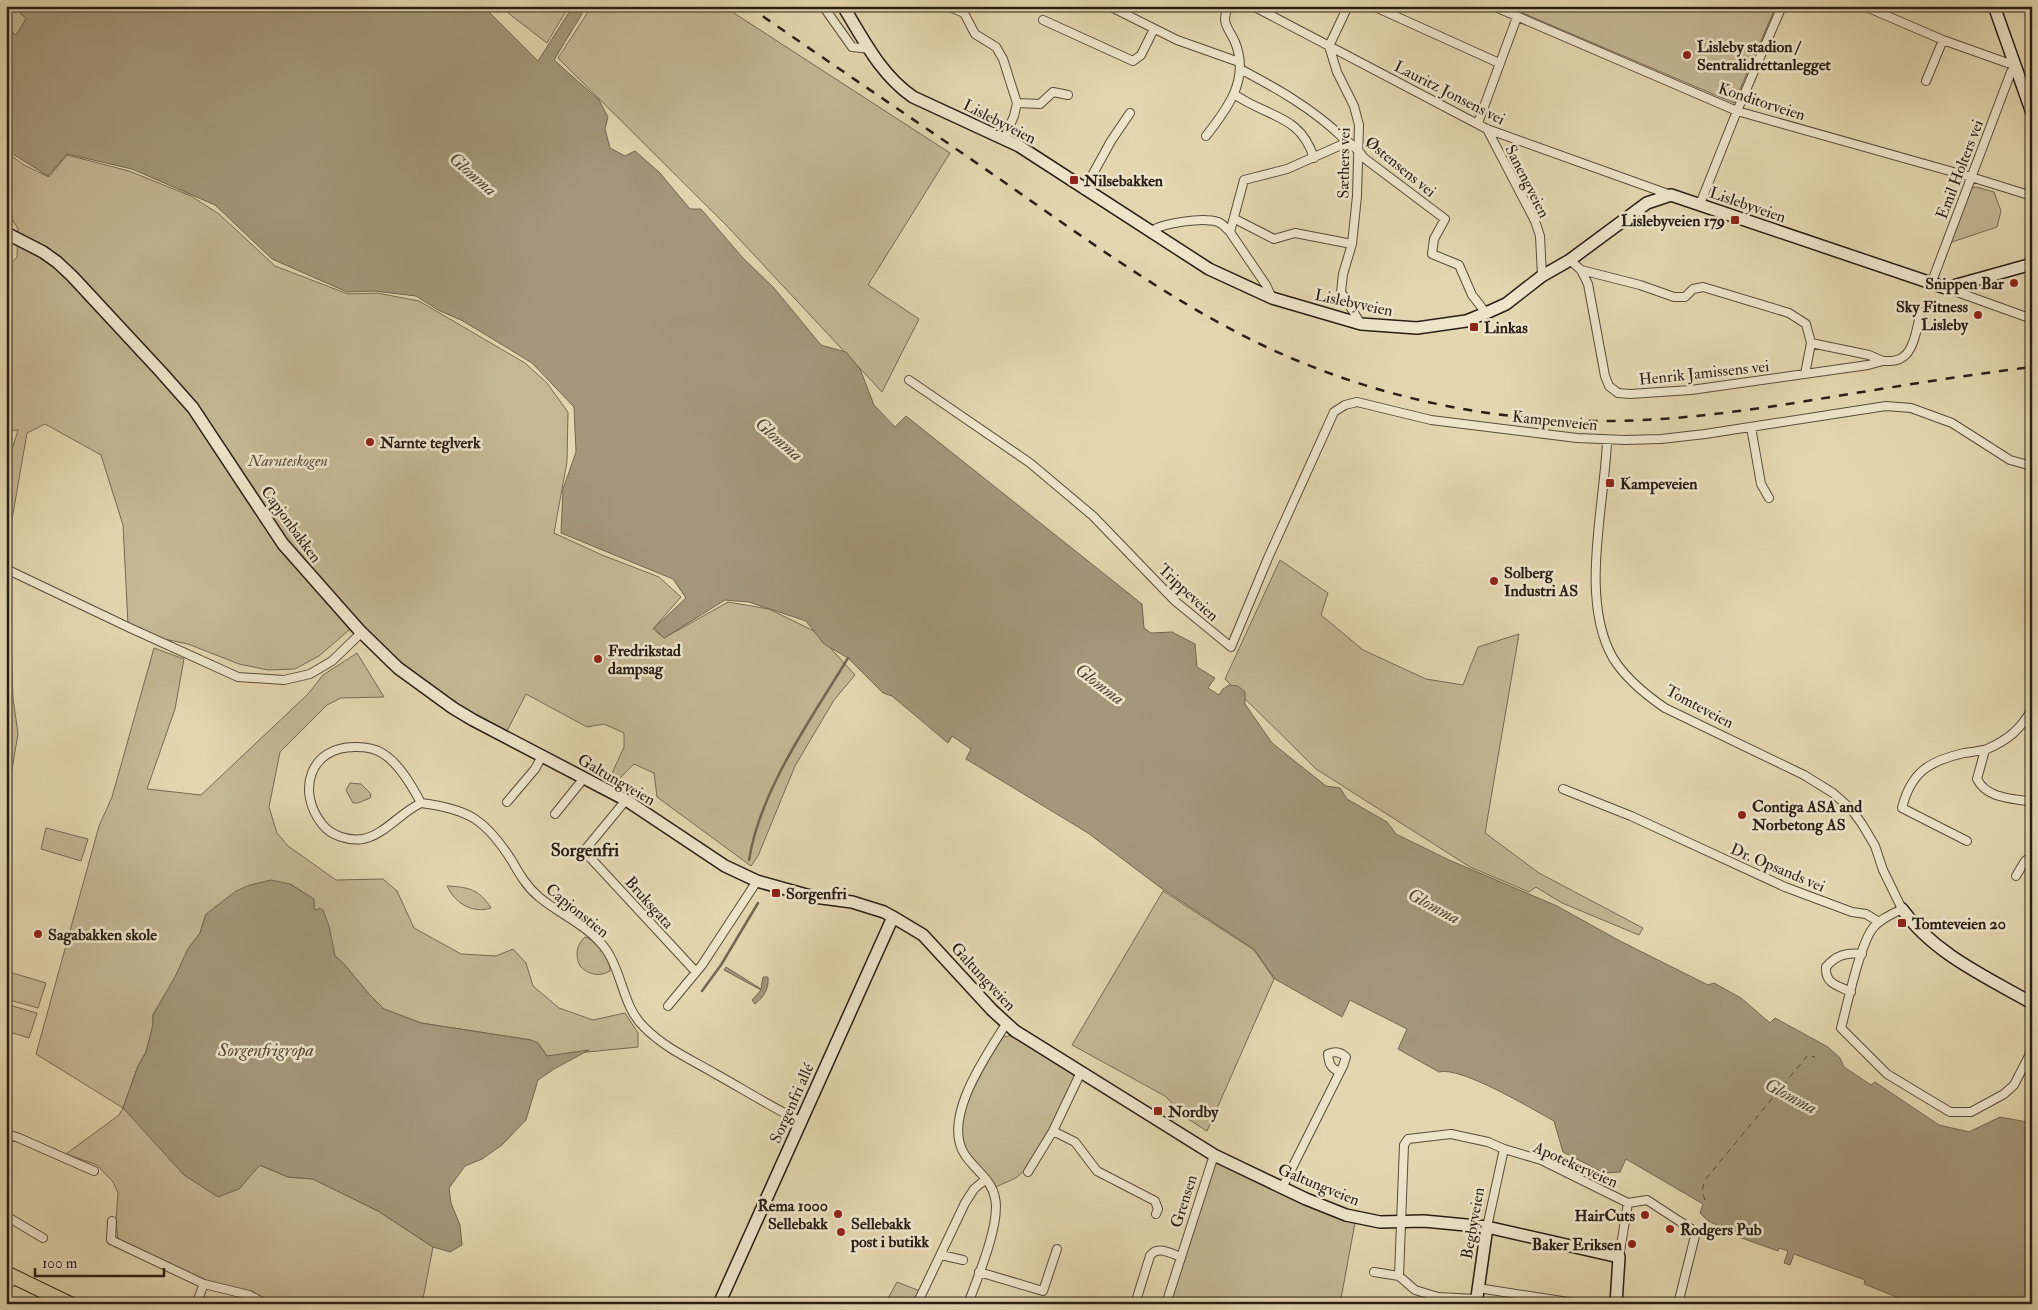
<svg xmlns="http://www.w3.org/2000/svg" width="2038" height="1310" font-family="'IM FELL Double Pica',serif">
  <rect width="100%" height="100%" fill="#e3d6ae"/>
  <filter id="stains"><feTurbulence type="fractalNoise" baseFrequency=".004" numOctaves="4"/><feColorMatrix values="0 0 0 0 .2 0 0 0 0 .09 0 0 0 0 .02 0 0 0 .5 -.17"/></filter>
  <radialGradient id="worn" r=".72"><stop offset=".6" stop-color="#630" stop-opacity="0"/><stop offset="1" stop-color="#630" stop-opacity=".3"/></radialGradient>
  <path fill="#c4b794" stroke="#776a55" d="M 6,6 L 14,6 L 26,19 L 16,36 L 6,27 Z
    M 499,6 L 569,6 L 547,43 Z
    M 585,6 L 723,6 L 950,153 L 868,285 L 919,319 L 882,392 L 727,226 L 558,58 L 590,9 Z
    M 1506,6 L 1776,6 L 1734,103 Z
    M 9,154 L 24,165 L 49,177 L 67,155 L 129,171 L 191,196 L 219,214 L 275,266 L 348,294 L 377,293 L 419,301 L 525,363 L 547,383 L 568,412 L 567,462 L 554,533 L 602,555 L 659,577 L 681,597 L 653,629 L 664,638 L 728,602 L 769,609 L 816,632 L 855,675 L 834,700 L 795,766 L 758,856 L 751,866 L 657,797 L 654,773 L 634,764 L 612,786 L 607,784 L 624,747 L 624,733 L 604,724 L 587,727 L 526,694 L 507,731 L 457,705 L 407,671 L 356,624 L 319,656 L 295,669 L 268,670 L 239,664 L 188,644 L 154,637 L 128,625 L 123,525 L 101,455 L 45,424 L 27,433 L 8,543 L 13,698 L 18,734 L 6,805 L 6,469 L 18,430 L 6,431 L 6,268 L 17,257 L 18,229 L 6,209 L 6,158 Z
    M 1976,187 L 1994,192 L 2001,211 L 1997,227 L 1949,243 L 1969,188 Z
    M 1280,560 L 1328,593 L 1321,615 L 1363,650 L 1426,679 L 1463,685 L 1478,647 L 1519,634 L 1485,833 L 1539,873 L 1643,928 L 1639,935 L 1562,903 L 1536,887 L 1529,892 L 1470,867 L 1316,769 L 1225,679 Z
    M 154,648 L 184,659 L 175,709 L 147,789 L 201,795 L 308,694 L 323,675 L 357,653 L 384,697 L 341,698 L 327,705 L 280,752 L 269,807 L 277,833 L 288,846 L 336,880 L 383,879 L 397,891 L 414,928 L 461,954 L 496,956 L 513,949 L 526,963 L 533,986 L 559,1008 L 593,1020 L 625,1013 L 638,1033 L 638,1047 L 547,1056 L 538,1043 L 531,1040 L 421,1023 L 384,1009 L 369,994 L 344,964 L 335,956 L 317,910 L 314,909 L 314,899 L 290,884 L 206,914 L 200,933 L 188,949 L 175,977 L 153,1015 L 153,1025 L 146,1052 L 138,1066 L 123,1108 L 239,1189 L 259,1165 L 288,1177 L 313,1179 L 378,1211 L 433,1247 L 422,1304 L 266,1304 L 205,1285 L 118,1239 L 116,1221 L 118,1193 L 113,1182 L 97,1165 L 66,1154 L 119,1115 L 123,1108 L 36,1054 L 99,826 L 112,797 Z
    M 350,783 L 361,784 L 371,794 L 370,798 L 358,803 L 353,803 L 346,790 Z
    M 46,828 L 88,839 L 81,861 L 41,849 Z
    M 447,886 C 468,887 479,889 491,908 C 472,914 455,903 447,886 Z
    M 1163,891 L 1254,950 L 1274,979 L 1207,1131 L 1188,1119 L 1165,1096 L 1072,1045 Z
    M 585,937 C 597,940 610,959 610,971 C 600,977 588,975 580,966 C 575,955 576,945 585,937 Z
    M 6,971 L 46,983 L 38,1008 L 6,999 Z
    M 6,1004 L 37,1013 L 29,1038 L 6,1031 Z
    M 1014,1035 L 1073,1072 L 1074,1078 C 1063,1100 1036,1164 1017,1177 C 1011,1181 1003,1183 996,1187 C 986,1175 969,1162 964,1147 C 953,1113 985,1065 1003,1037 Z
    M 1215,1160 L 1355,1223 L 1340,1304 L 1168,1304 Z
    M 897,1282 L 920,1291 L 915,1304 L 885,1304 Z"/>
  <path fill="#a4977a" stroke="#736752" d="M 14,6 L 483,6 L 538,61 L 573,6 L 583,12 L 554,60 L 599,100 L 608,117 L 605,129 L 610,148 L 625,156 L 635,151 L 660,173 L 690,209 L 701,209 L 742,257 L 774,288 L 821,345 L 846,352 L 860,369 L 874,405 L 895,427 L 906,416 L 1142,604 L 1144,628 L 1151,633 L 1172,632 L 1195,644 L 1197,667 L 1215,678 L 1208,688 L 1219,695 L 1223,689 L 1229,685 L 1238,686 L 1245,692 L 1245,704 L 1272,743 L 1326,786 L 1340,788 L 1347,799 L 1387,822 L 1396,834 L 1449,860 L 1557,906 L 1620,941 L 1708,985 L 1714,983 L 1741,998 L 1770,1023 L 1775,1018 L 1828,1047 L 1840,1058 L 1844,1067 L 1871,1085 L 1875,1082 L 1939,1125 L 1969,1132 L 2000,1117 L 2032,1123 L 2032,1304 L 1914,1304 L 1864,1284 L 1865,1280 L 1794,1254 L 1790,1265 L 1784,1263 L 1788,1251 L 1779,1248 L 1778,1251 L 1722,1231 L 1722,1227 L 1708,1221 L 1700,1213 L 1703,1204 L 1626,1159 L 1620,1172 L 1604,1173 L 1563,1152 L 1554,1121 C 1532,1109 1461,1066 1439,1072 L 1398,1049 L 1407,1029 L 1350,1000 L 1342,1017 L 1275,979 L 1254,949 L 1161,888 L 1088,833 L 966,759 L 971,749 L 952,736 L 948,743 L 892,696 L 883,693 L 848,658 L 824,644 L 806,621 L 749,602 L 725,600 L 664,638 L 654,628 L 686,598 L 673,579 L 561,533 L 563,489 L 576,452 L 574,407 L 532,363 L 463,321 L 438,310 L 416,296 L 374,291 L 347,292 L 272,259 L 215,205 L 132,169 L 67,154 L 48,176 L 6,150 L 6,27 L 16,35 L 26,19 Z
    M 271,880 L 290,884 L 314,899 L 314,909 L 317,910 L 319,908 L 323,910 L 329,926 L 335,956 L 344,964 L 369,994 L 384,1009 L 421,1023 L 531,1040 L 538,1043 L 547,1056 L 589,1050 L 554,1069 L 538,1080 L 526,1120 L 502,1145 L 482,1159 L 465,1166 L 449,1188 L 451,1203 L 460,1225 L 462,1245 L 450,1252 L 433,1247 L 378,1211 L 313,1179 L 288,1177 L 260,1165 L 239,1189 L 218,1197 L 184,1175 L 123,1108 L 138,1066 L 146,1052 L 153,1025 L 153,1015 L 175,977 L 188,949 L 200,933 L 206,914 L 236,891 L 250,885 Z
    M 726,967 L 761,989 L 763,977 L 768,977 C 769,989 764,997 755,1004 L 752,1000 L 761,990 L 724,970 Z"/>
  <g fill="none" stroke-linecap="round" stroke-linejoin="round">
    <path stroke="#736752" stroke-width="2.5" d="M 749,860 C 760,790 811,719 848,658
      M 702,991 L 721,965 L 758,903"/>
    <path stroke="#554839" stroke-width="1" stroke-dasharray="6 5" stroke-linecap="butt" d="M 1705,1200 L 1702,1191 L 1705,1180 L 1808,1055 L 1815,1057"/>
    <g stroke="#584c3c" stroke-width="10">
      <path id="street" d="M 823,6 L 852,47 L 870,49
        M 947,6 L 964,13 L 975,34 L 996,47 L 1003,59 L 1017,103 L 1014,116 L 1004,139
        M 1109,6 L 1177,40 L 1239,62
        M 1253,6 L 1487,129 L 1671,195
        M 1348,6 L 1329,46 L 1337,72 L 1354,106 L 1359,125 L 1357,196 L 1352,244 L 1343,274 L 1341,292 L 1361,324
        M 1373,6 L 1499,63
        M 1493,6 L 1737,111 L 1971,177 L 2032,196
        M 1864,6 L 1943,40 L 2016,66 L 2011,72 L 1931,284
        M 1043,20 L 1133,61 L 1141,55 L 1154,29
        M 1240,69 C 1276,88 1312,108 1342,137 C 1351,144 1358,149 1364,158 L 1445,219 L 1434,239 L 1432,254 L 1459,265 L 1472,295 L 1486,313
        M 1926,81 L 1943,40
        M 1234,94 C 1268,118 1300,114 1314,158
        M 1017,103 L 1040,104 L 1053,92 L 1068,95
        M 1478,123 L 1517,17
        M 1487,129 L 1535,221 L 1540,236 L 1542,276
        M 1206,136 C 1228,108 1250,79 1235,42 C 1228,26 1221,25 1228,6
        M 1084,190 L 1111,141 L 1130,113
        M 1700,204 L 1737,111 L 1782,6
        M 1235,219 L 1274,239 L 1295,233 L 1352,244
        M 1151,231 C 1163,223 1203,217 1218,222 C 1223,224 1227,229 1230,232
        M 1570,260 L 1581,270 L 1588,284 L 1605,376 L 1609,386 L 1618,393 L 1630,394 L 1691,390 L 1868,365 L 1883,361 L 1869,355 L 1811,343 L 1805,374
        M 1581,270 L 1640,285 L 1674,297 L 1685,297 L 1693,289 L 1703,287 L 1789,313 L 1806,324 L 1811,343
        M 1946,288 L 2032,319
        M 1272,298 L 1266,285 L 1230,232 L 1244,180 L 1287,169 L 1348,142
        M 1883,361 C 1890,361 1897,362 1903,357 C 1915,349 1917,325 1921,312
        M 909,380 L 1030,463 L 1093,516 L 1175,601 L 1231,647 L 1268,558 L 1334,412 L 1345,405 L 1357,402 L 1431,420 L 1577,438 L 1625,440 L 1661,439 L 1705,434 L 1886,406 L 1911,408 L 1952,423 L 2010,460 L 2032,466
        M 1751,427 L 1761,484 L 1769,498
        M 1607,440 C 1605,505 1579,599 1613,658 C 1626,679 1646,695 1665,708 L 1804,775 L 1833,793 L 1851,809 L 1862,824 L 1875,846 L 1883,870 L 1902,909 C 1892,914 1880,919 1873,928 C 1860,944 1847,1006 1841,1028 L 1887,1074 L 1950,1112 L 1971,1112 L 2004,1094 L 2014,1085 L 2032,1050
        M 6,569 L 130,628 L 238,677 L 284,680 L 310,674 L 332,661 L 361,633
        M 1985,750 L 1977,779 C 1987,799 2012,798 2032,802
        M 1563,789 L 1631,816 L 1785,887 L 1852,912 L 1866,914 L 1879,922
        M 626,800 L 584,851 L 696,972
        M 507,802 L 535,769 L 542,756
        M 421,803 C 400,813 384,835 363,839 C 349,841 331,836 322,824 C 296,791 310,746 356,747 C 365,747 374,748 382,753 C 399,763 412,786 421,803 C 469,809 486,820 512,861 C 520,875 527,887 539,897 C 562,916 590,926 607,951 C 623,975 623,1008 645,1028 C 665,1048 690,1059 714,1073 C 743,1089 771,1107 800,1121
        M 555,814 L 584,778
        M 1967,841 L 1902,808 C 1911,772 1929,761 1964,753 C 1971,752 1980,751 1987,749 C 2008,740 2021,729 2032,709
        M 2016,876 L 2025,861 L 2032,856
        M 1851,992 C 1837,985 1825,984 1826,967 C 1836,955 1847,952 1862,954
        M 668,1006 L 702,965 L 757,881
        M 1053,1131 L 1075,1142 L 1097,1171 L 1155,1201 L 1158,1209 L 1156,1214
        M 6,1138 L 13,1136 L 19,1138 L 94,1171
        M 1028,1172 L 1053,1131 L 1081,1072
        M 1282,1188 L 1343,1066 L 1346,1057 C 1340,1052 1336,1051 1328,1054 C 1329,1064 1330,1067 1339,1072
        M 6,1216 L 43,1238
        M 112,1221 L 111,1240 L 204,1284 L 249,1295 L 266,1304
        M 1487,1227 L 1504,1149
        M 941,1255 L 963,1260
        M 1619,1257 L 1628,1203
        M 979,1272 L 1043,1291 L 1057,1249
        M 1374,1272 L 1399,1276 L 1415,1290 L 1438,1297 L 1476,1299
        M 1399,1276 L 1404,1145 L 1408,1139 L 1451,1134 L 1488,1142 L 1504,1149 L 1541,1160 L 1628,1203 L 1647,1200 L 1696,1232 L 1678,1304
        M 6,1288 L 15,1278
        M 1478,1288 L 1581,1304
        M 196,1304 L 204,1284
        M 917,1304 L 965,1203 L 974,1189 L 986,1179
        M 968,1304 C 977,1279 1001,1223 995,1198 C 992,1180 975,1170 965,1155 C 941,1119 986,1056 1006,1024
        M 1135,1304 L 1150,1256 C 1157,1245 1170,1253 1181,1257
        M 1166,1304 L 1214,1155"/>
    </g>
    <g stroke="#2a1e16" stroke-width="14">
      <path id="secondary" d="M 843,6 C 864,40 880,74 913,97 L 1019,146 L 1209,269 L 1272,298 L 1361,324 L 1417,328 L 1466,321 L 1486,313 L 1506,304 L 1542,276 L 1570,260 L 1647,203 L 1671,195 L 1946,288 L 2032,264
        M 1994,6 L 2032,113
        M 6,233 L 43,252 L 57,262 L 72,276 L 162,373 L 193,408 L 283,544 L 359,630 L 398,668 L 453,708 L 473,720 L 626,800 L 725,866 L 757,881 L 814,897 L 852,902 L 884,912 L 893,917 L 923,935 L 992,1010 L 1015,1031 L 1214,1155 L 1306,1199 L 1346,1215 L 1380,1222 L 1424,1221 L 1487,1227 L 1619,1257 L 1616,1304
        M 1902,909 C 1933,953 1986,977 2032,1003
        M 719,1304 L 893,917
        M 1476,1304 L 1487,1227"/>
    </g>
    <g stroke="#2a1e16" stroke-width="16">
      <path id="highway" d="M 6,1273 L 70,1304"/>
    </g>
    <use href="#street" stroke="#ede4ca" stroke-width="8"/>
    <use href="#secondary" stroke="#ede4ca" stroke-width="11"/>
    <use href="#highway" stroke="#e3d6ae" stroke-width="14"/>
    <path stroke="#2a1e16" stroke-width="2.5" stroke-dasharray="9 9" stroke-linecap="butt" d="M 748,6 C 833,65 919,123 1004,182 C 1080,235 1157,291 1240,334 C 1352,392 1480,422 1606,421 C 1667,421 1728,413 1788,404 C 1869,391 1950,377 2032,367"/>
  </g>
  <g fill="#8f2418" stroke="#ede4ca" stroke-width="2">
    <circle cx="1687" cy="55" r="5"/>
    <rect x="1069" y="175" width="10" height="10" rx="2.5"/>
    <rect x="1730" y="215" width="10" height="10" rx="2.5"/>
    <circle cx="2014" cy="283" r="5"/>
    <circle cx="1978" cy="315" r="5"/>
    <rect x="1469" y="322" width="10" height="10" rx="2.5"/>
    <circle cx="370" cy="442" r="5"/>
    <rect x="1605" y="478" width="10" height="10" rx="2.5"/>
    <circle cx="1494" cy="581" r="5"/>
    <circle cx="598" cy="659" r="5"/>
    <circle cx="1742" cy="815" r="5"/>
    <rect x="771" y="888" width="10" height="10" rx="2.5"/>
    <rect x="1897" y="918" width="10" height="10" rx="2.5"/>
    <circle cx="38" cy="934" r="5"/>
    <rect x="1153" y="1106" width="10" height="10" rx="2.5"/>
    <circle cx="838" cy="1214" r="5"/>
    <circle cx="1645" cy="1215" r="5"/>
    <circle cx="1670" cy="1229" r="5"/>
    <circle cx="841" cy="1232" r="5"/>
    <circle cx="1632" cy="1244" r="5"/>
  </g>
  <g text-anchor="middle" stroke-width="5" stroke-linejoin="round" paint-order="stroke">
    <g font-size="16" font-weight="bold" fill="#2a1e16" stroke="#ede4ca" text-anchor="start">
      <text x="1697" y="52">Lisleby stadion /<tspan x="1697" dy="18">Sentralidrettanlegget</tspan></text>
      <text x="1084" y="186">Nilsebakken</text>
      <text x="1725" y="226" text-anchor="end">Lislebyveien 179</text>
      <text x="2004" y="289" text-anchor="end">Snippen Bar</text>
      <text x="1968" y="312" text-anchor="end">Sky Fitness<tspan x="1968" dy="18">Lisleby</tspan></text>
      <text x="1484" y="333">Linkas</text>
      <text x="380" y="448">Narnte teglverk</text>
      <text x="1620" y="489">Kampeveien</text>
      <text x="1504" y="578">Solberg<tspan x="1504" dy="18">Industri AS</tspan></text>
      <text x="608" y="656">Fredrikstad<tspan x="608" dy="18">dampsag</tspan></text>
      <text x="1752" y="812">Contiga ASA and<tspan x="1752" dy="18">Norbetong AS</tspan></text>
      <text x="786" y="899">Sorgenfri</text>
      <text x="1912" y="929">Tomteveien 20</text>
      <text x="48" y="940">Sagabakken skole</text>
      <text x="1168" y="1117">Nordby</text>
      <text x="828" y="1211" text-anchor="end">Rema 1000<tspan x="828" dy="18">Sellebakk</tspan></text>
      <text x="1635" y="1221" text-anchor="end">HairCuts</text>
      <text x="851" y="1229">Sellebakk<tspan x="851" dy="18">post i butikk</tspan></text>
      <text x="1680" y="1235">Rodgers Pub</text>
      <text x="1622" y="1250" text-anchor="end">Baker Eriksen</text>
    </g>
    <g font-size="16" fill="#2a1e16" stroke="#ede4ca">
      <text transform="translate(1450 92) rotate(27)" y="6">Lauritz Jonsens vei</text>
      <text transform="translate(1762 101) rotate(18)" y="6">Konditorveien</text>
      <text transform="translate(1000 121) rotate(27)" y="6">Lislebyveien</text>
      <text transform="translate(1343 163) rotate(-89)" y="6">Sæthers vei</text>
      <text transform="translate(1401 166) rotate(39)" y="6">Østensens vei</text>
      <text transform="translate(1959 169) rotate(-69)" y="6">Emil Holters vei</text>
      <text transform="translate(1528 181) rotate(63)" y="6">Sanengveien</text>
      <text transform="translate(1748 204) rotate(19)" y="6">Lislebyveien</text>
      <text transform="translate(1354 302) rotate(12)" y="6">Lislebyveien</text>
      <text transform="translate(1704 372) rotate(-6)" y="6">Henrik Jamissens vei</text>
      <text transform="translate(1555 420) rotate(6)" y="6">Kampenveien</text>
      <text transform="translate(292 524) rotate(54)" y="6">Capjonbakken</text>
      <text transform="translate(1189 592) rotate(43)" y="6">Trippeveien</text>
      <text transform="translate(1700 706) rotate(28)" y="6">Tomteveien</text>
      <text transform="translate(617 779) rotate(30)" y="6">Galtungveien</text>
      <text transform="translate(1778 867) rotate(23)" y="6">Dr. Opsands vei</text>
      <text transform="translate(650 902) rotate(48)" y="6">Bruksgata</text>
      <text transform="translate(578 910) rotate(39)" y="6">Capjonstien</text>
      <text transform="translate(984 976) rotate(47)" y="6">Galtungveien</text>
      <text transform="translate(791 1103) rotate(-66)" y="6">Sorgenfri allé</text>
      <text transform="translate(1576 1164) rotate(24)" y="6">Apotekerveien</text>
      <text transform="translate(1319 1184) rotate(22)" y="6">Galtungveien</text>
      <text transform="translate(1183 1201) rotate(-72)" y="6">Grensen</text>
      <text transform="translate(1472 1223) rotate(-80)" y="6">Begbyveien</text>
    </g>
    <g font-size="16" font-style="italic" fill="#584c3c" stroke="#ede4ca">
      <text x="288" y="466">Narnteskogen</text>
    </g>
    <g font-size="18" font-style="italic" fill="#554839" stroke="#ede4ca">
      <text transform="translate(473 174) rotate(41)" y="6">Glomma</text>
      <text transform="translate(779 439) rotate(41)" y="6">Glomma</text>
      <text transform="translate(1100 684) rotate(37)" y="6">Glomma</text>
      <text transform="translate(1434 906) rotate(28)" y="6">Glomma</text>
      <text x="266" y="1056">Sorgenfrigropa</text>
      <text transform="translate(1791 1096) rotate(28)" y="6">Glomma</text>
    </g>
    <g font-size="18" font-weight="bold" fill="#2a1e16" stroke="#ede4ca">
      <text x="585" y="856">Sorgenfri</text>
    </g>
  </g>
  <rect width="2038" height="1310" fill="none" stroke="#e3d6ae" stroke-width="25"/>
  <rect x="8" y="8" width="2023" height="1295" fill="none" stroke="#2a1e16" stroke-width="2.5"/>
  <rect x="12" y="12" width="2013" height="1285" fill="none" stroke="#2a1e16"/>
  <path d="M35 1268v8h129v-8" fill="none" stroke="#2a1e16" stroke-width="2.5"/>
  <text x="42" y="1268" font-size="15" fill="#2a1e16" stroke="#ede4ca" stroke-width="4" paint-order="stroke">100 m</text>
  <rect width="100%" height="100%" filter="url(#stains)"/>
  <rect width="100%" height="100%" fill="url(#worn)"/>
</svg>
